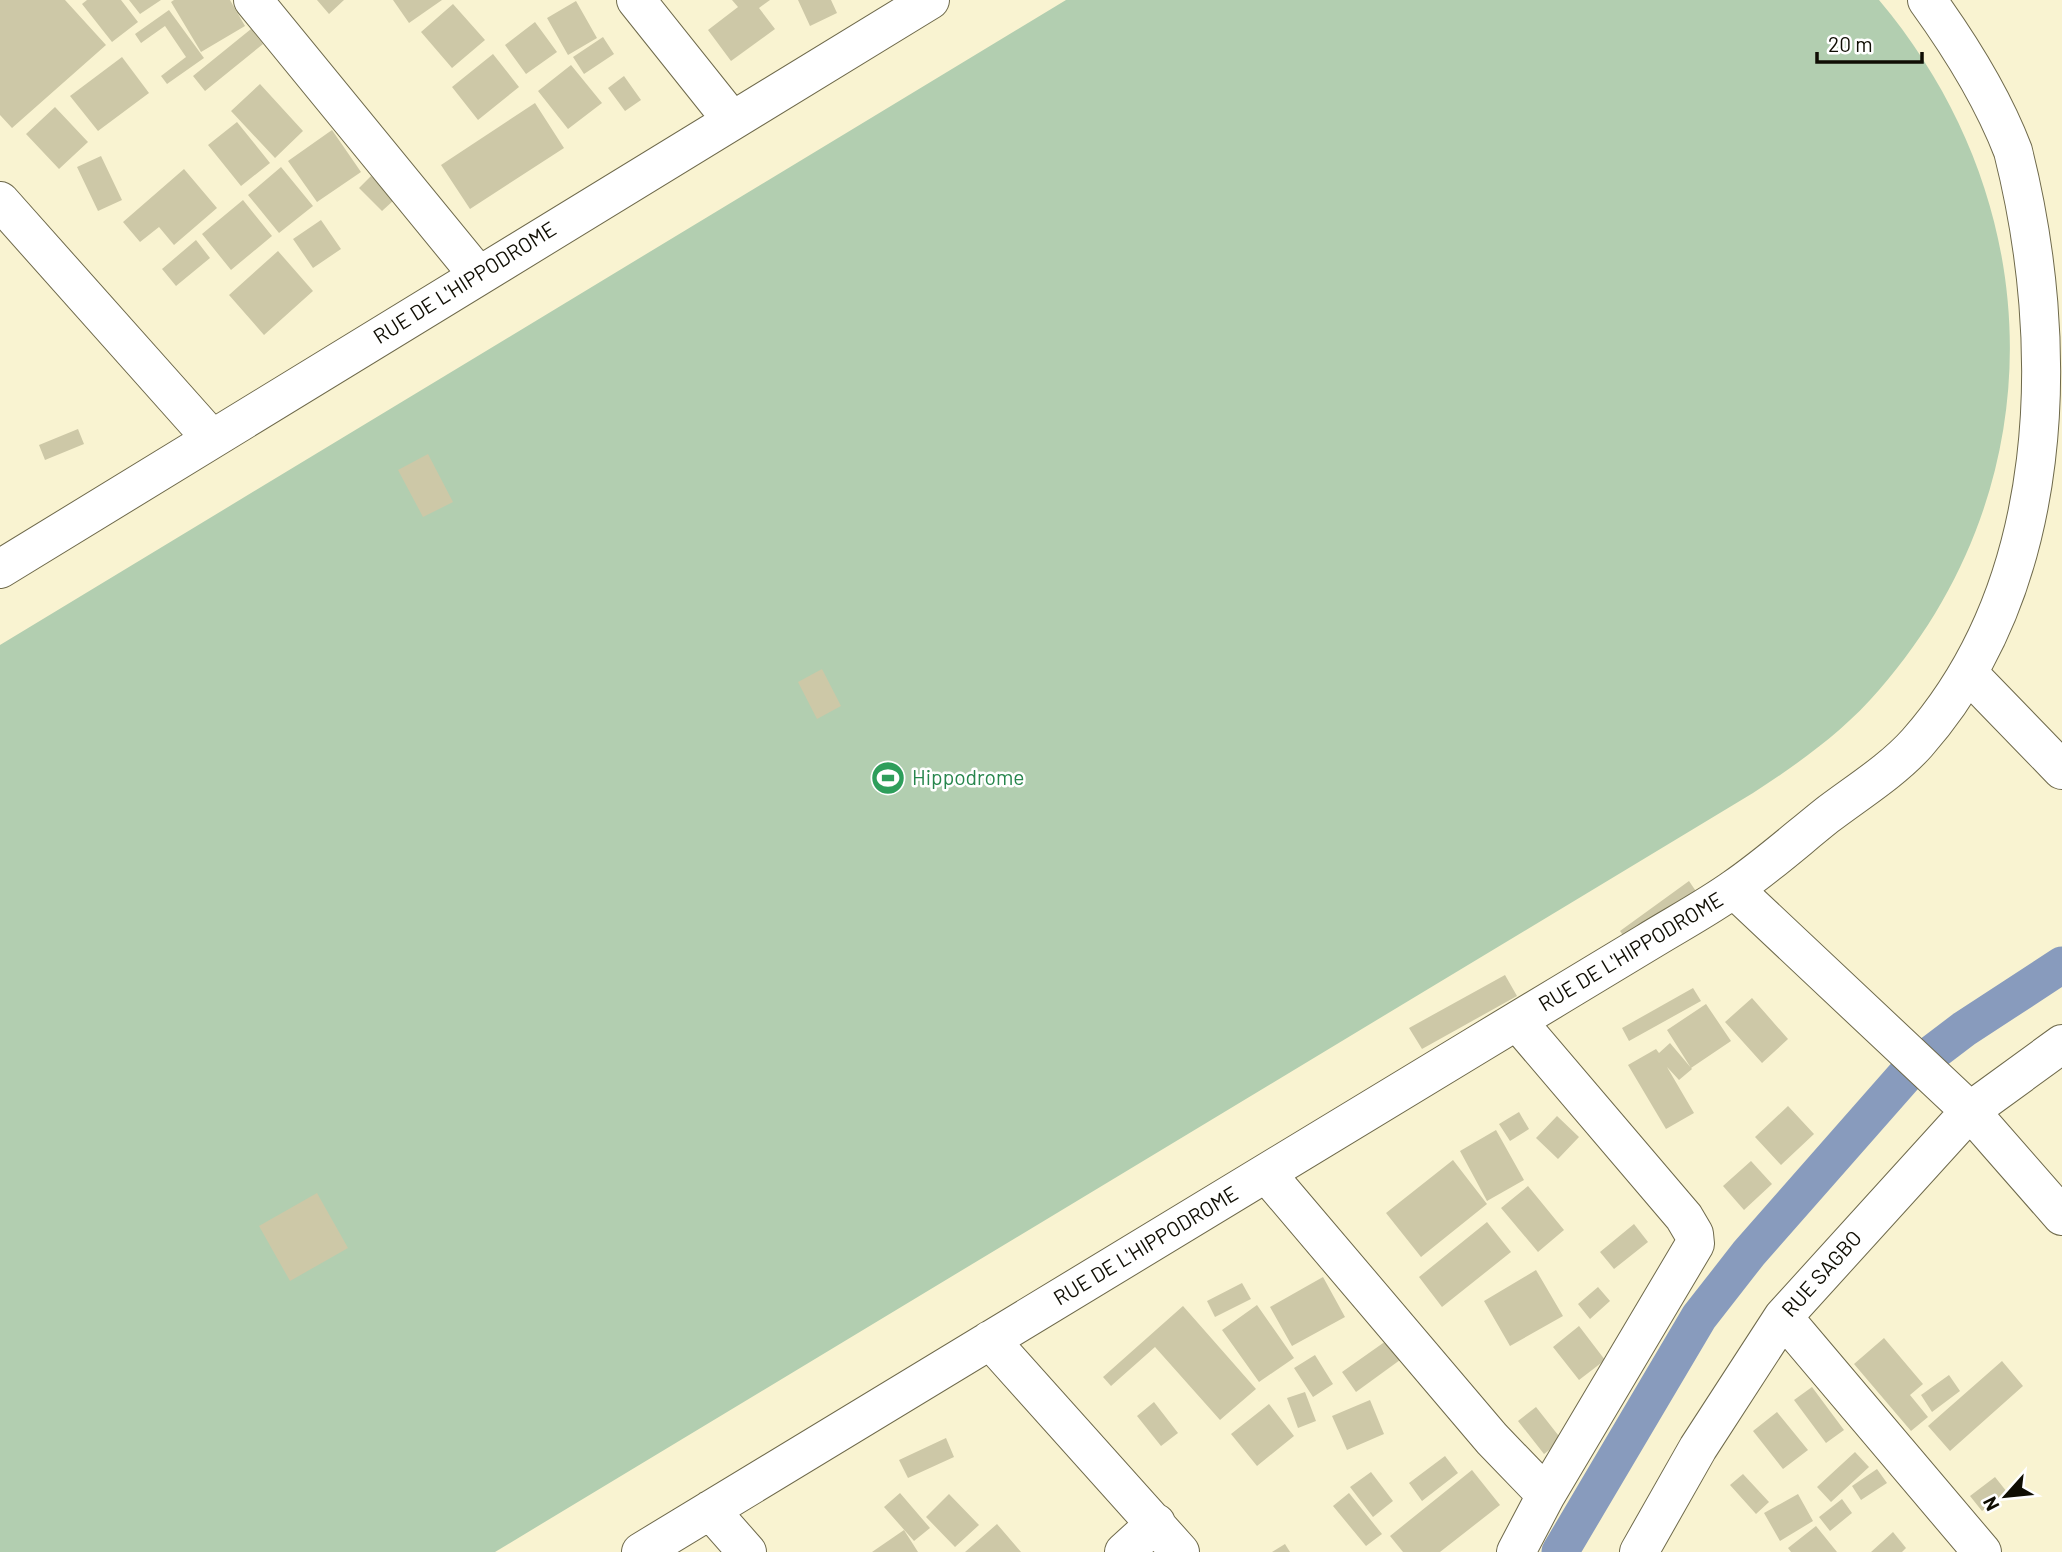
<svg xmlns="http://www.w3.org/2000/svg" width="2062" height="1552" font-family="Barlow,sans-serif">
  <rect width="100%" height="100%" fill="#f9f3d1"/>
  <path fill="#b2ceb0" d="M 1066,0 L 1879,0 C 2051,204 2056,487 1879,690 C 1843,732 1799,763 1753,793 L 495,1552 L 0,1552 L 0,645 Z"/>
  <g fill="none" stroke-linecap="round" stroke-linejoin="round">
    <path stroke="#889bbd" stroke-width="37" d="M 1560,1552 L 1699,1317 L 1749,1253 L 1910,1070 L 1964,1029 L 2062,965"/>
  </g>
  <path fill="#cdc8a7" d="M 0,0 L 65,0 L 106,45 L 12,128 L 0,115 Z
    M 87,0 L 121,0 L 138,22 L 112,42 L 82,4 Z
    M 129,0 L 161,0 L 140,14 Z
    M 174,0 L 230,0 L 245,26 L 201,52 L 171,2 Z
    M 317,0 L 344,0 L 329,14 Z
    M 393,0 L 442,0 L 409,23 Z
    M 732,0 L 770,0 L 759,8 L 775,29 L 731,61 L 708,30 L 738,7 Z
    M 798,0 L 831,0 L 837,13 L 810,26 Z
    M 576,1 L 597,38 L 568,55 L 547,18 Z
    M 453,4 L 485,40 L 452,68 L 421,32 Z
    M 169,10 L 204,58 L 167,84 L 161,76 L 186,57 L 165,26 L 141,43 L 135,34 Z
    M 535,22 L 557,52 L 526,74 L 505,45 Z
    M 251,29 L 263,44 L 205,91 L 193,76 Z
    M 603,37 L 614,54 L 584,74 L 573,57 Z
    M 493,54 L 519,87 L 478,120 L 452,87 Z
    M 122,57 L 149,93 L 98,131 L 70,96 Z
    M 571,65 L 602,103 L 568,129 L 538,91 Z
    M 624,76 L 641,100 L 625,111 L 608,88 Z
    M 260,84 L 303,131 L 275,158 L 231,111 Z
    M 535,103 L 564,148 L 470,209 L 441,165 Z
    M 55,107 L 88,142 L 59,169 L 26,134 Z
    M 237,122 L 270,163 L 241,186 L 208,145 Z
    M 332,130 L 361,172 L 317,202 L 288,161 Z
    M 101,156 L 122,200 L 98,211 L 77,167 Z
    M 281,167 L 313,206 L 279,233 L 248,195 Z
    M 184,169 L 217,208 L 174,245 L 159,227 L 140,242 L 123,222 Z
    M 371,176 L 394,200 L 382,211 L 359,188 Z
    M 243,200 L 272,236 L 231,270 L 202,234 Z
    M 321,220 L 341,249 L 313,268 L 293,239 Z
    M 196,240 L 210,258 L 176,286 L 162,269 Z
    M 278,251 L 313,291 L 264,335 L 229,295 Z
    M 78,429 L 84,444 L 45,460 L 39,445 Z
    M 428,454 L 453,502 L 423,517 L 398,470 Z
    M 822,669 L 841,706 L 817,719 L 798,682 Z
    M 1689,881 L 1710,912 L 1642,961 L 1620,931 Z
    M 1505,975 L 1517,996 L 1422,1049 L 1409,1028 Z
    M 1693,988 L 1701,1001 L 1629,1041 L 1622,1028 Z
    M 1752,998 L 1788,1039 L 1762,1063 L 1725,1022 Z
    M 1706,1004 L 1731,1041 L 1691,1068 L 1667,1030 Z
    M 1670,1043 L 1692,1069 L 1679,1080 L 1667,1067 L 1694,1113 L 1666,1129 L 1628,1065 L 1656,1049 L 1659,1053 Z
    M 1788,1106 L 1814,1134 L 1781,1165 L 1755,1137 Z
    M 1519,1112 L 1529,1129 L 1510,1141 L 1499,1124 Z
    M 1557,1116 L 1579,1137 L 1558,1159 L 1536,1138 Z
    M 1496,1130 L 1524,1180 L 1487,1201 L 1460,1151 Z
    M 1453,1160 L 1487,1204 L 1421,1257 L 1386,1213 Z
    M 1751,1161 L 1772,1184 L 1744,1210 L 1723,1186 Z
    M 1528,1186 L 1564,1230 L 1538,1252 L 1501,1208 Z
    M 317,1193 L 348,1248 L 290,1281 L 259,1226 Z
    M 1487,1222 L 1511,1252 L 1442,1307 L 1419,1277 Z
    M 1634,1224 L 1648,1242 L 1614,1269 L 1600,1252 Z
    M 1536,1270 L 1563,1316 L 1510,1346 L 1484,1301 Z
    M 1323,1277 L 1345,1317 L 1292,1346 L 1270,1307 Z
    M 1242,1283 L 1251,1299 L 1215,1317 L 1207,1301 Z
    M 1598,1287 L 1610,1301 L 1590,1319 L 1578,1304 Z
    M 1257,1305 L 1294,1358 L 1259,1382 L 1222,1330 Z
    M 1183,1306 L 1256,1389 L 1220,1420 L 1155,1347 L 1111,1386 L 1103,1377 Z
    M 1579,1326 L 1605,1360 L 1579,1380 L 1553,1347 Z
    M 1884,1338 L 1923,1384 L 1910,1395 L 1928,1417 L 1911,1431 L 1854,1364 Z
    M 1386,1341 L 1400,1360 L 1356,1392 L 1342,1372 Z
    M 1315,1355 L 1333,1384 L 1313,1397 L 1294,1368 Z
    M 2002,1361 L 2023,1386 L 1950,1451 L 1928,1426 Z
    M 1949,1375 L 1960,1391 L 1932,1412 L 1921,1395 Z
    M 1812,1387 L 1844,1430 L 1826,1443 L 1794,1400 Z
    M 1305,1392 L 1316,1421 L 1298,1428 L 1287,1398 Z
    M 1370,1400 L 1384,1434 L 1347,1450 L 1332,1416 Z
    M 1154,1402 L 1178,1433 L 1161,1446 L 1137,1416 Z
    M 1269,1404 L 1294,1436 L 1257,1466 L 1231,1434 Z
    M 1536,1407 L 1562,1440 L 1544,1454 L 1518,1421 Z
    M 1777,1412 L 1808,1450 L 1783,1469 L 1753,1431 Z
    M 946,1438 L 954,1457 L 908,1478 L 899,1460 Z
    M 1855,1452 L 1869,1467 L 1831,1502 L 1817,1487 Z
    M 1445,1456 L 1458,1473 L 1422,1501 L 1409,1483 Z
    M 1877,1469 L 1887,1483 L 1861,1500 L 1852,1486 Z
    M 1472,1470 L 1500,1505 L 1440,1552 L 1403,1552 L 1390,1536 Z
    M 1371,1472 L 1393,1501 L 1373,1517 L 1350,1487 Z
    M 1743,1474 L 1769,1502 L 1756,1514 L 1730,1485 Z
    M 1995,1477 L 2007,1492 L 1982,1511 L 1970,1496 Z
    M 900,1493 L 930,1528 L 914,1541 L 884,1507 Z
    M 1349,1493 L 1382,1534 L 1366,1546 L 1333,1506 Z
    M 949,1494 L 979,1525 L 955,1547 L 926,1517 Z
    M 1798,1494 L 1813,1521 L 1780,1541 L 1764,1513 Z
    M 1842,1499 L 1852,1513 L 1830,1531 L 1819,1517 Z
    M 997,1524 L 1021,1552 L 965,1552 Z
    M 1816,1526 L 1837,1552 L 1791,1552 L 1788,1548 Z
    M 904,1530 L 918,1552 L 872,1552 Z
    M 1893,1532 L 1906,1548 L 1902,1552 L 1871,1552 Z
    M 1285,1544 L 1290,1552 L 1272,1552 Z"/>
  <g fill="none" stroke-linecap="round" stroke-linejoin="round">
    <g stroke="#6e694b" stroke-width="40">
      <path id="minor" d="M 253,0 L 478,275
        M 636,0 L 731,119
        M 0,201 L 212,439
        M 0,569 L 930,0
        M 1968,673 L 2062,770
        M 1734,889 L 1970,1111 L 2062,1216
        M 1517,1021 L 1684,1217 L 1694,1234 L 1695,1244 L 1546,1495
        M 1266,1173 L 1492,1439 L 1546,1495 L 1516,1552
        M 1783,1317 L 1982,1552
        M 990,1340 L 1180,1552
        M 710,1510 L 747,1552
        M 641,1552 C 919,1383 1198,1215 1477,1045 C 1533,1011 1590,977 1646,943 C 1675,925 1707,908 1735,888 C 1767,866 1796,840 1826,816 C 1856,793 1892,771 1917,743 C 2057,584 2062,346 2013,151 C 1992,96 1961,47 1927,0
        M 1124,1552 L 1156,1523
        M 1639,1552 L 1698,1448 L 1783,1317 L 1970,1111 L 2062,1044"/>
    </g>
    <use href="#minor" stroke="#fff" stroke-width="38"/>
  </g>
  <defs>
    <g id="stadium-disc" transform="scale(1.75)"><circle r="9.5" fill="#2e9e5b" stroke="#fff"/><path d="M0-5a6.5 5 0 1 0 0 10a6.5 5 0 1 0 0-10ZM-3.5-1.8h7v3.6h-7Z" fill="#fff"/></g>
  </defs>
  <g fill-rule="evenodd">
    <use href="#stadium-disc" x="888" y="778"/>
  </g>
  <g text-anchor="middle" stroke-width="5" stroke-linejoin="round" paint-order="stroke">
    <g font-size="21" fill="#0f0d03" stroke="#fff">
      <text transform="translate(465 283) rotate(-32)" y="7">RUE DE L'HIPPODROME</text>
      <text transform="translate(1631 952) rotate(-31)" y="7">RUE DE L'HIPPODROME</text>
      <text transform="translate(1146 1246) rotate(-31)" y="7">RUE DE L'HIPPODROME</text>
      <text transform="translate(1822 1274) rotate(-48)" y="7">RUE SAGBO</text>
    </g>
    <g font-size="21" fill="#27864d" stroke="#fff" text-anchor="start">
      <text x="912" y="785">Hippodrome</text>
    </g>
  </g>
  <g transform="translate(2006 1496) rotate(243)" stroke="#ffffff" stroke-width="5" paint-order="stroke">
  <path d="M0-5L12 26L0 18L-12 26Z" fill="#0f0d03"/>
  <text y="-10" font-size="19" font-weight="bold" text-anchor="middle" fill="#0f0d03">N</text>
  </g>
  <path d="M1817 52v10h105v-10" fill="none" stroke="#0f0d03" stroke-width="3.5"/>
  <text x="1828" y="52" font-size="21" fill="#0f0d03" stroke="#ffffff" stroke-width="5" paint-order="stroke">20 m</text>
</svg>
